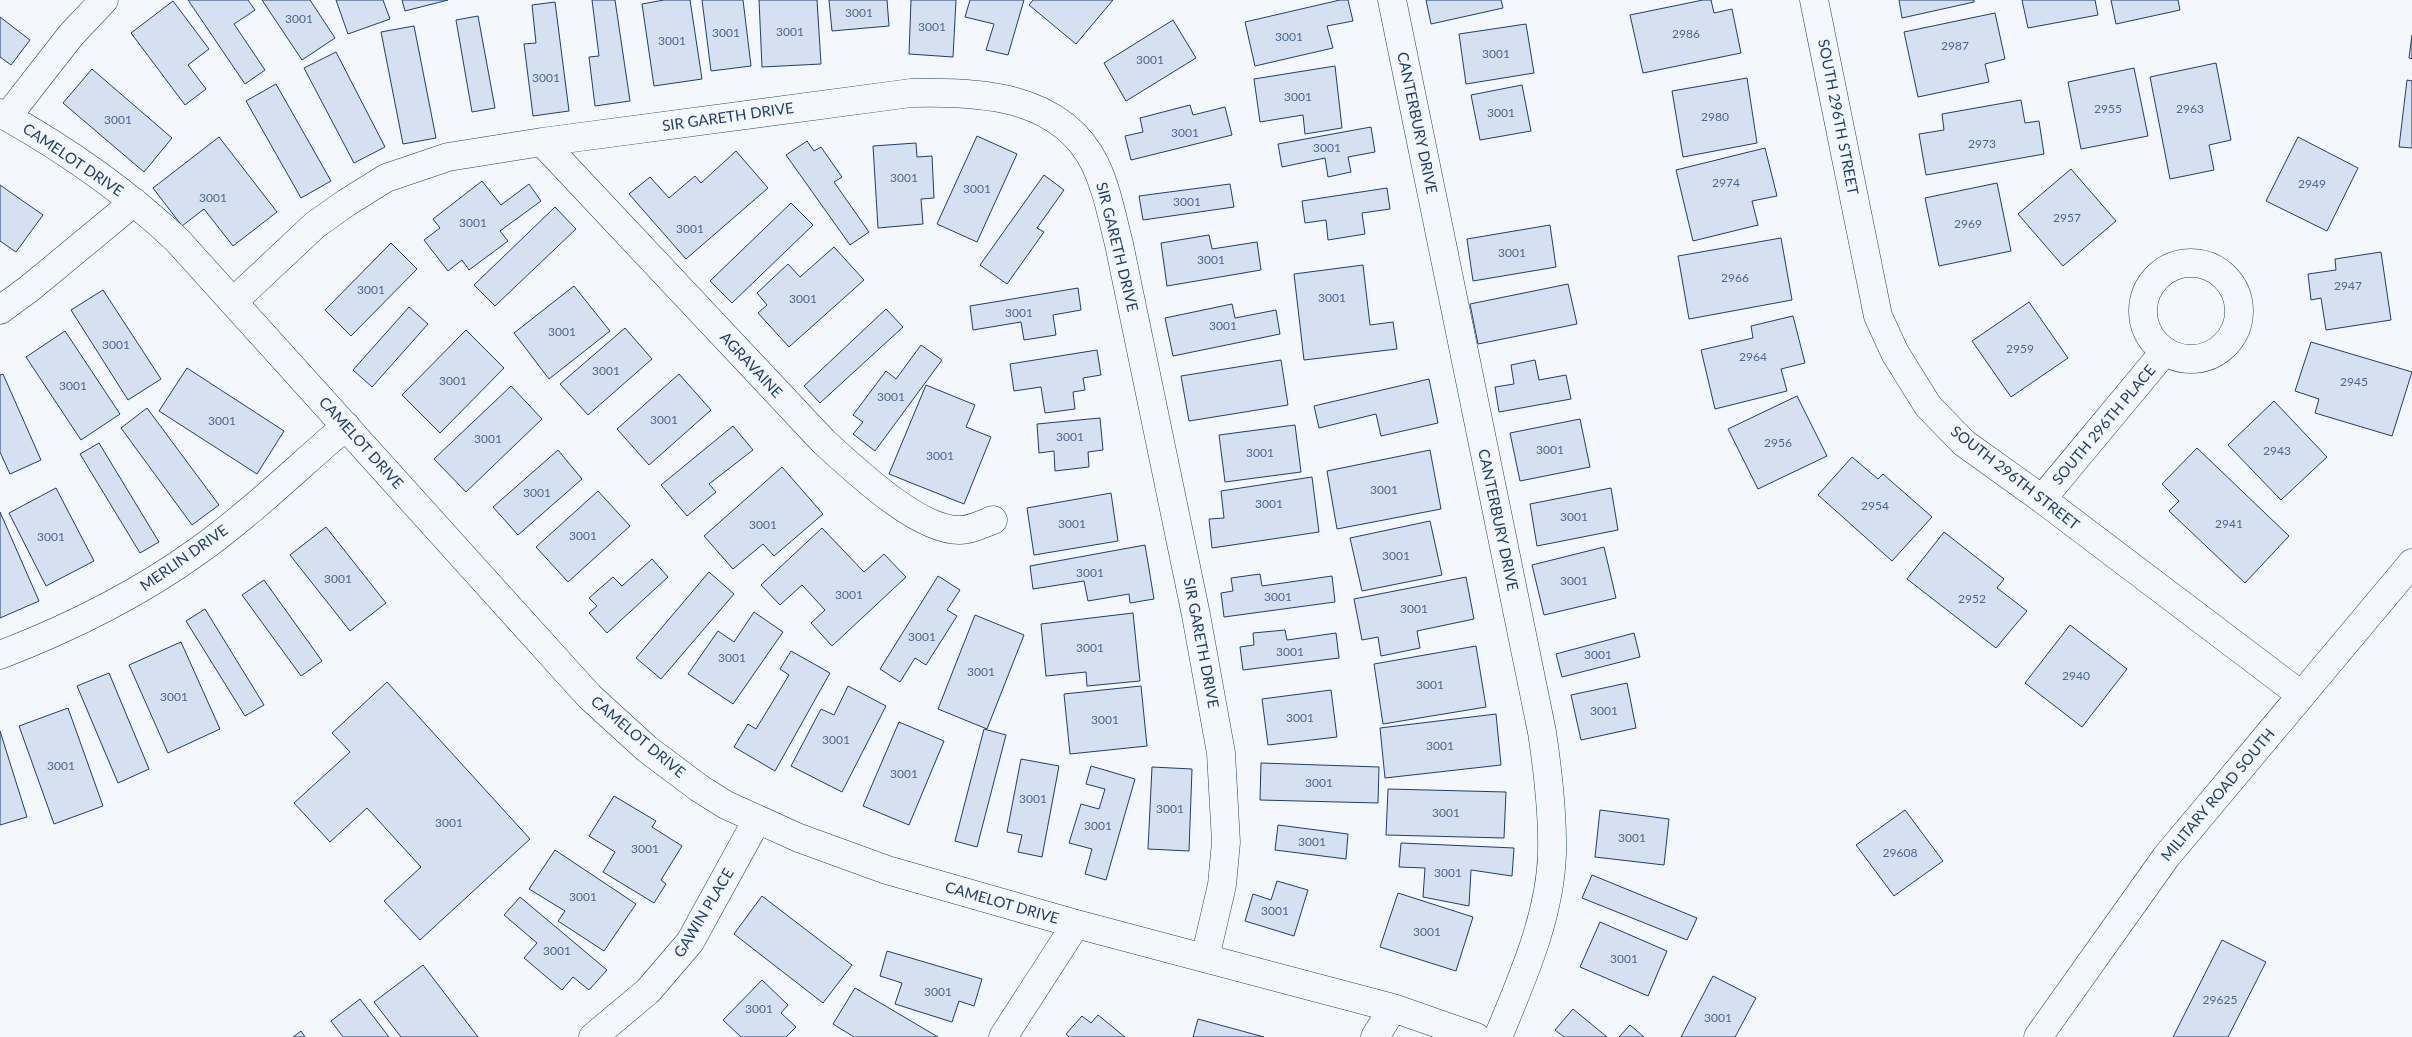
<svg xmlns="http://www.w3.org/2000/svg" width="2412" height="1037" font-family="Lato,sans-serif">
  <rect width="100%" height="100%" fill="#f4f7fb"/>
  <path fill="#d5e0f0" stroke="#1d3f73" d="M 188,0 L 248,0 L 255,10 L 234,24 L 265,70 L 245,84 Z
    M 262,0 L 310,0 L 335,38 L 302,60 Z
    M 336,0 L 383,0 L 390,19 L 348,34 Z
    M 402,0 L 448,0 L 405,11 Z
    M 592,0 L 615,0 L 630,101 L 595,106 L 589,57 L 599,56 Z
    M 664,0 L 690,0 L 702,79 L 654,86 L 642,4 Z
    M 702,0 L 743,0 L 751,66 L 711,71 Z
    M 759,0 L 817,0 L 821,64 L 762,67 Z
    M 829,0 L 887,0 L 889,26 L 832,31 Z
    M 911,0 L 956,0 L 953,57 L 909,54 Z
    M 970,0 L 1024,0 L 1008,55 L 986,50 L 994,24 L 965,17 Z
    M 1033,0 L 1113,0 L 1076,44 L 1029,5 Z
    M 1340,0 L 1348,0 L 1353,21 L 1327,26 L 1333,48 L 1255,66 L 1245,22 Z
    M 1426,0 L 1501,0 L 1503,8 L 1431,24 Z
    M 1703,0 L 1711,0 L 1714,13 L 1732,9 L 1741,53 L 1643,73 L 1630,15 Z
    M 1899,0 L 1974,0 L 1974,2 L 1902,18 Z
    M 2022,0 L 2095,0 L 2098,15 L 2028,28 Z
    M 2111,0 L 2178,0 L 2180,10 L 2116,24 Z
    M 173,1 L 209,49 L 188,65 L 206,89 L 185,105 L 131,33 Z
    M 555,2 L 569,111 L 533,116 L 524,44 L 536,43 L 532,5 Z
    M 1995,13 L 2005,59 L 1985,64 L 1989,82 L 1918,97 L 1904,32 Z
    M 478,16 L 495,108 L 472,112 L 456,20 Z
    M 0,17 L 30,40 L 11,65 L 0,57 Z
    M 1173,20 L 1196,58 L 1126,101 L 1104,63 Z
    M 1526,24 L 1534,73 L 1466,84 L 1459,34 Z
    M 414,26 L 436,138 L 403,144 L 381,32 Z
    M 2412,35 L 2412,59 L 2409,58 Z
    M 336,52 L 385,147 L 354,163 L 304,68 Z
    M 2216,63 L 2231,140 L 2209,145 L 2214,170 L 2170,179 L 2150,77 Z
    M 1335,66 L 1342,128 L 1305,134 L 1303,115 L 1260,122 L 1254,79 Z
    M 2134,68 L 2148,136 L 2081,149 L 2068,82 Z
    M 92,69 L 172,138 L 144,172 L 63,103 Z
    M 1747,78 L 1757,143 L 1683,157 L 1672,91 Z
    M 2407,80 L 2412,81 L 2412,148 L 2399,147 Z
    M 276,84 L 331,181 L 301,198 L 246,101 Z
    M 1522,85 L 1531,131 L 1480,140 L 1471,95 Z
    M 2021,100 L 2025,123 L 2039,121 L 2044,154 L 1926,175 L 1919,134 L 1944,130 L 1942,114 Z
    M 1190,105 L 1193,115 L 1225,107 L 1232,135 L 1131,160 L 1125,136 L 1143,132 L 1140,118 Z
    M 1371,127 L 1375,152 L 1348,157 L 1351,172 L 1328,177 L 1325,158 L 1282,167 L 1278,144 Z
    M 977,136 L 1017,154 L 977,242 L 937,224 Z
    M 219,137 L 277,212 L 233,246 L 204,209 L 182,226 L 153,188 Z
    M 2298,137 L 2358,168 L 2327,231 L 2266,201 Z
    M 807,141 L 814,151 L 821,147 L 842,177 L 834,182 L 869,232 L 850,245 L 786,155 Z
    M 916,143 L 917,157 L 932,156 L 934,198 L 921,199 L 923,224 L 878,228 L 873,146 Z
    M 1765,148 L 1777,196 L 1752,201 L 1758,225 L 1693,241 L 1676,170 Z
    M 736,151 L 768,188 L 686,259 L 629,194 L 650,177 L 669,198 L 695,176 L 701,183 Z
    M 2071,169 L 2116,221 L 2063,266 L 2018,214 Z
    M 1044,175 L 1064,190 L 1037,228 L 1044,232 L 1007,284 L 980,265 Z
    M 482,181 L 501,205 L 529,184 L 541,201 L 500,231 L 508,241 L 469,270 L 462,260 L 448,271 L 424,240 L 440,228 L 433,219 Z
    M 1997,183 L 2011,251 L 1939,266 L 1925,198 Z
    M 1230,184 L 1234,207 L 1143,220 L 1139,196 Z
    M 0,185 L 43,215 L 16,252 L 0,241 Z
    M 1387,188 L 1390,209 L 1362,213 L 1365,234 L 1328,240 L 1326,220 L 1305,223 L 1302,201 Z
    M 791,203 L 813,225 L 732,303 L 710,281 Z
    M 555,207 L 576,229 L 495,306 L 474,285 Z
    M 1550,225 L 1556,267 L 1473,281 L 1467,239 Z
    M 1209,235 L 1212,249 L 1257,242 L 1261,270 L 1167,286 L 1161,243 Z
    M 1781,238 L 1792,300 L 1689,319 L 1678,256 Z
    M 391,243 L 417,269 L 351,336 L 325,310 Z
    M 834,247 L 864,280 L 789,347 L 758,313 L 767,305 L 757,293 L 788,264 L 800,277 Z
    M 2381,252 L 2391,320 L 2326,330 L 2321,298 L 2311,300 L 2308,274 L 2336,270 L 2335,259 Z
    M 1363,265 L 1370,325 L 1393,322 L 1397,349 L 1304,360 L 1294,274 Z
    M 1568,284 L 1577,324 L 1478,344 L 1470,304 Z
    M 574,286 L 610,331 L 549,379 L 514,333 Z
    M 1078,288 L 1081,310 L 1053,315 L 1056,335 L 1024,340 L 1021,322 L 973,330 L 970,306 Z
    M 103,290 L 161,379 L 128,400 L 71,310 Z
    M 2029,302 L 2068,358 L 2011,397 L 1972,341 Z
    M 1232,304 L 1235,318 L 1276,310 L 1280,334 L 1173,356 L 1165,318 Z
    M 409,307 L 428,324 L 372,387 L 353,370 Z
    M 886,309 L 903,327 L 820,403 L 804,386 Z
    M 1793,316 L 1805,363 L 1781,369 L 1787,391 L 1715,409 L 1701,350 L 1753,338 L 1751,326 Z
    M 625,328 L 652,359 L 588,415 L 560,384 Z
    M 466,330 L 504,368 L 440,433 L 402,395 Z
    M 65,331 L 120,414 L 81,440 L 26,357 Z
    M 2311,342 L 2412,372 L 2392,436 L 2315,413 L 2319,399 L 2295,391 Z
    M 921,345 L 942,360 L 875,451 L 853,434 L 863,422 L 853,415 L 886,371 L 896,379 Z
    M 1097,350 L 1101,375 L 1083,378 L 1085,390 L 1073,392 L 1075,409 L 1045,413 L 1041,387 L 1014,391 L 1010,364 Z
    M 1281,360 L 1288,405 L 1189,421 L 1181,376 Z
    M 1535,360 L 1539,380 L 1566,375 L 1571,399 L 1499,412 L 1495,387 L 1514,384 L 1511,365 Z
    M 187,368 L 284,431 L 257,474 L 159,411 Z
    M 3,374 L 41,460 L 10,474 L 0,452 L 0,375 Z
    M 679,374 L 711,410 L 649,465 L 617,429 Z
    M 1429,379 L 1438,423 L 1381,436 L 1376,414 L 1319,428 L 1314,406 Z
    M 926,385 L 975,405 L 966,427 L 991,437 L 964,504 L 889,474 Z
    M 511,386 L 542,419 L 466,492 L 434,459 Z
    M 1797,396 L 1827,456 L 1758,489 L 1728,429 Z
    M 2274,401 L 2327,457 L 2281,500 L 2228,445 Z
    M 147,408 L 219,505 L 192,525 L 121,428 Z
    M 1100,418 L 1103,450 L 1088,452 L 1089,467 L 1055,471 L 1054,451 L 1039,453 L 1037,424 Z
    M 1580,419 L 1590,467 L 1520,481 L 1510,433 Z
    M 1295,425 L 1301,472 L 1225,482 L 1219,435 Z
    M 733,426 L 753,450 L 709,484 L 716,492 L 687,516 L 661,485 Z
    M 99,443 L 159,542 L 140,553 L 80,454 Z
    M 2197,448 L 2289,536 L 2245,583 L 2169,511 L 2179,501 L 2162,484 Z
    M 558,450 L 582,479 L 518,535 L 493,507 Z
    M 1430,450 L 1441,509 L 1337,529 L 1327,471 Z
    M 1852,457 L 1878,479 L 1883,474 L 1932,517 L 1892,561 L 1818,495 Z
    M 782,467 L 823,514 L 774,556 L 763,544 L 733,569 L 704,536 Z
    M 1312,477 L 1319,532 L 1212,548 L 1209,519 L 1224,518 L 1221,491 Z
    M 56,488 L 94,561 L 46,586 L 9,513 Z
    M 1611,488 L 1618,530 L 1537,546 L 1530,504 Z
    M 598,491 L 630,526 L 568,582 L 536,547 Z
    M 1111,493 L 1118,541 L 1034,555 L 1027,508 Z
    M 0,512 L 39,601 L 0,618 Z
    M 1430,521 L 1442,575 L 1362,591 L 1350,538 Z
    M 326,527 L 386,603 L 350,631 L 290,555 Z
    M 822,528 L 864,572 L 884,554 L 906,577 L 832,646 L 811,623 L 825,610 L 802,585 L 780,605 L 761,585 Z
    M 1944,532 L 2004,579 L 1997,588 L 2027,611 L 1996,648 L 1907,579 Z
    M 1145,545 L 1154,599 L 1130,603 L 1129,594 L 1088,601 L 1084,581 L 1033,589 L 1030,566 Z
    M 1604,547 L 1616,598 L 1544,615 L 1532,565 Z
    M 652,559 L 668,577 L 607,633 L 589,613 L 597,606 L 589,598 L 613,577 L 622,586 Z
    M 709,572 L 734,594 L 661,679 L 636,658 Z
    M 1260,574 L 1262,586 L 1332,576 L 1335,602 L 1224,617 L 1221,593 L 1233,591 L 1231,578 Z
    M 938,576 L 960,590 L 947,610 L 957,616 L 926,665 L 915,658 L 900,682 L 880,669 Z
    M 1466,577 L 1474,619 L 1417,631 L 1420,648 L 1381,656 L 1378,637 L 1362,640 L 1354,599 Z
    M 264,580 L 322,661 L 301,676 L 242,595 Z
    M 205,609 L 264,705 L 245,716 L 186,621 Z
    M 754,612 L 783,632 L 733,704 L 688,674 L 718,631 L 734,642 Z
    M 1133,613 L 1140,681 L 1087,686 L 1086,672 L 1046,676 L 1041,624 Z
    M 975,615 L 1024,635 L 987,729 L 938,709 Z
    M 2070,625 L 2127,669 L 2082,727 L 2025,683 Z
    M 1285,630 L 1287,640 L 1336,633 L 1339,658 L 1243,670 L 1240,647 L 1254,645 L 1253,633 Z
    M 1634,633 L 1640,657 L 1562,677 L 1556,654 Z
    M 181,642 L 220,729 L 168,753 L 129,665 Z
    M 1476,646 L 1486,707 L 1383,724 L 1374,664 Z
    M 791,651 L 830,673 L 775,771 L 734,747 L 748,724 L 756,729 L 789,675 L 780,669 Z
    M 109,673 L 149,769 L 118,783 L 77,686 Z
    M 387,682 L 530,839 L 420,940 L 384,901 L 421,867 L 367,808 L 330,842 L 294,803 L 350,752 L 332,733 Z
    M 1627,683 L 1636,728 L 1581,740 L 1571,695 Z
    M 848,686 L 886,706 L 842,792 L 791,766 L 821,709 L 834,715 Z
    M 1141,686 L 1147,746 L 1070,754 L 1064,694 Z
    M 1331,690 L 1337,737 L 1268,745 L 1262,699 Z
    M 68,708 L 103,806 L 54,824 L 19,726 Z
    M 1496,714 L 1501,765 L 1385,778 L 1380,728 Z
    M 899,722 L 944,741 L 909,825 L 863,806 Z
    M 984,729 L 1006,735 L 977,847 L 955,841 Z
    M 0,731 L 27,817 L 0,825 Z
    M 1021,759 L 1059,766 L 1042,857 L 1018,852 L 1022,835 L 1007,832 Z
    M 1261,763 L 1379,767 L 1378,803 L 1260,800 Z
    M 1091,766 L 1135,779 L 1106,880 L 1085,874 L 1092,849 L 1069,843 L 1081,804 L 1099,809 L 1105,789 L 1086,784 Z
    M 1152,767 L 1192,769 L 1189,851 L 1148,849 Z
    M 1388,789 L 1506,792 L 1504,838 L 1386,835 Z
    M 614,796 L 656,821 L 652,827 L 682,846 L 661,880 L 666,884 L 654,903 L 603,872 L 615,852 L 589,836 Z
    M 1600,810 L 1669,819 L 1664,865 L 1595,857 Z
    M 1905,810 L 1943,861 L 1894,896 L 1856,845 Z
    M 1278,825 L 1348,834 L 1346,859 L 1275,850 Z
    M 1401,843 L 1514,848 L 1512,876 L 1471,870 L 1469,906 L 1423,897 L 1425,868 L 1399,867 Z
    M 555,850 L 636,904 L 604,951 L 558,921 L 565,911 L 529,889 Z
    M 1592,875 L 1697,918 L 1687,940 L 1582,898 Z
    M 1277,881 L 1308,890 L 1294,936 L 1245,921 L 1253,894 L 1271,900 Z
    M 1398,893 L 1473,917 L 1456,971 L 1380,947 Z
    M 762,896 L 852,965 L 823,1003 L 734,934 Z
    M 520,897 L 607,970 L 589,990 L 573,977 L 562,990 L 524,958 L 537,943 L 504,915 Z
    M 1600,922 L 1667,951 L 1648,996 L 1580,967 Z
    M 2222,940 L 2266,962 L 2228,1037 L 2173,1037 Z
    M 887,951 L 982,979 L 974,1006 L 959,1001 L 952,1022 L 895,1004 L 902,983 L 880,976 Z
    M 423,965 L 478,1037 L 401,1037 L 374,1002 Z
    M 1713,976 L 1756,998 L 1735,1037 L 1681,1037 Z
    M 762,980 L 788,1005 L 781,1013 L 796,1027 L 786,1037 L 741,1037 L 723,1020 Z
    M 855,988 L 938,1037 L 854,1037 L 833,1024 Z
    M 360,999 L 389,1037 L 343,1037 L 331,1021 Z
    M 1573,1009 L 1607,1037 L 1564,1037 L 1555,1030 Z
    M 1098,1015 L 1125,1037 L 1069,1037 L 1066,1034 L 1082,1016 L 1091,1023 Z
    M 1198,1019 L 1264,1037 L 1193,1037 Z
    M 1630,1025 L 1644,1037 L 1619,1037 Z
    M 301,1031 L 305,1037 L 293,1037 Z"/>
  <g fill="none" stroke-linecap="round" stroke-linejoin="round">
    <g stroke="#1d3f73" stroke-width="29">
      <path id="minor" d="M 1392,0 L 1542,732 C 1548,772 1553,813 1552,854 C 1550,917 1522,979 1498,1037
        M 1814,0 L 1878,316 L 1895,353 L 1928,406 L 1964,443 L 2042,499 L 2301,695
        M 0,113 C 63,148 124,190 177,240 L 589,696 L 647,749 L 699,788 L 726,805 L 799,838 L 887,870 L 1076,924 L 1393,1008 L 1476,1037
        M 7,117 L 71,35 L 104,0
        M 542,142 L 824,442 C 854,469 918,531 960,530 C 972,530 982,524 993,520
        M2143 311a48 48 0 1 1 96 0a48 48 0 1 1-96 0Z
        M 234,301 L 315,225 L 346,203 L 386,178 L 448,157 L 542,142 L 911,93 C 979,91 1061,95 1095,164 C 1107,189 1112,217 1119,244 L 1196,615 L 1221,753 L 1226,842 L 1222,885 L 1205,958
        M 0,310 L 30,288 L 134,202
        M 2042,499 L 2165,351
        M 0,655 C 70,628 137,595 198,551 C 250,514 297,468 346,426
        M 593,1037 L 648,991 L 690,942 L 757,820
        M 1003,1037 L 1076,924
        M 1375,1037 L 1393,1008"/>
    </g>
    <g stroke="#1d3f73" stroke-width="29">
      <path id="secondary" d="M 2038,1037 L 2166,857 L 2412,563"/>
    </g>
    <use href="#minor" stroke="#f4f7fb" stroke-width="28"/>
    <use href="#secondary" stroke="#f4f7fb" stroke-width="28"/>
  </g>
  <g text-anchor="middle" stroke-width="4" stroke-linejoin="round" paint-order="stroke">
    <g font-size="12" fill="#4b6792">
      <text x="859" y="17">3001</text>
      <text x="299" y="23">3001</text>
      <text x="932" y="31">3001</text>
      <text x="790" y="36">3001</text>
      <text x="726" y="37">3001</text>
      <text x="1686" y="38">2986</text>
      <text x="1289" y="41">3001</text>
      <text x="672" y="45">3001</text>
      <text x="1955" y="50">2987</text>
      <text x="1496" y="58">3001</text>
      <text x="1150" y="64">3001</text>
      <text x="546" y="82">3001</text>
      <text x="1298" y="101">3001</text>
      <text x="2108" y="113">2955</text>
      <text x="2190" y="113">2963</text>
      <text x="1501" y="117">3001</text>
      <text x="1715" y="121">2980</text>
      <text x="118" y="124">3001</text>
      <text x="1185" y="137">3001</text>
      <text x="1982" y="148">2973</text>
      <text x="1327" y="152">3001</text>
      <text x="904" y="182">3001</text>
      <text x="1726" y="187">2974</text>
      <text x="2312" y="188">2949</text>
      <text x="977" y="193">3001</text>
      <text x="213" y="202">3001</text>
      <text x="1187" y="206">3001</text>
      <text x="2067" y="222">2957</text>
      <text x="473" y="227">3001</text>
      <text x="1968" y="228">2969</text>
      <text x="690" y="233">3001</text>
      <text x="1512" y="257">3001</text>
      <text x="1211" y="264">3001</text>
      <text x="1735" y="282">2966</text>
      <text x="2348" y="290">2947</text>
      <text x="371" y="294">3001</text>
      <text x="1332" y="302">3001</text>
      <text x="803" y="303">3001</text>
      <text x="1019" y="317">3001</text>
      <text x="1223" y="330">3001</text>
      <text x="562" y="336">3001</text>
      <text x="116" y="349">3001</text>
      <text x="2020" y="353">2959</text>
      <text x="1753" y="361">2964</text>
      <text x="606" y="375">3001</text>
      <text x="453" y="385">3001</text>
      <text x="2354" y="386">2945</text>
      <text x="73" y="390">3001</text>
      <text x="891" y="401">3001</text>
      <text x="664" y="424">3001</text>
      <text x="222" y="425">3001</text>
      <text x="1070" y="441">3001</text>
      <text x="488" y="443">3001</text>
      <text x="1778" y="447">2956</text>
      <text x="1550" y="454">3001</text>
      <text x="2277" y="455">2943</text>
      <text x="1260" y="457">3001</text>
      <text x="940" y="460">3001</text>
      <text x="1384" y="494">3001</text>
      <text x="537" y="497">3001</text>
      <text x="1269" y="508">3001</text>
      <text x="1875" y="510">2954</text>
      <text x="1574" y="521">3001</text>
      <text x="1072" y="528">3001</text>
      <text x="2229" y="528">2941</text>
      <text x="763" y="529">3001</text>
      <text x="583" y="540">3001</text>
      <text x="51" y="541">3001</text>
      <text x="1396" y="560">3001</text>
      <text x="1090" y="577">3001</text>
      <text x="338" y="583">3001</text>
      <text x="1574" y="585">3001</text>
      <text x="849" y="599">3001</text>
      <text x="1278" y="601">3001</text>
      <text x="1972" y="603">2952</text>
      <text x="1414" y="613">3001</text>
      <text x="922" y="641">3001</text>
      <text x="1090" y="652">3001</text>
      <text x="1290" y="656">3001</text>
      <text x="1598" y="659">3001</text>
      <text x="732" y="662">3001</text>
      <text x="981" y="676">3001</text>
      <text x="2076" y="680">2940</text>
      <text x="1430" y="689">3001</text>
      <text x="174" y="701">3001</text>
      <text x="1604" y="715">3001</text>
      <text x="1300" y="722">3001</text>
      <text x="1105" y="724">3001</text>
      <text x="836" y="744">3001</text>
      <text x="1440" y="750">3001</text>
      <text x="61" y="770">3001</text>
      <text x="904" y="778">3001</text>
      <text x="1319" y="787">3001</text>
      <text x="1033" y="803">3001</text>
      <text x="1170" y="813">3001</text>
      <text x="1446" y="817">3001</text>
      <text x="449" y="827">3001</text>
      <text x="1098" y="830">3001</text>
      <text x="1632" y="842">3001</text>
      <text x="1312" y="846">3001</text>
      <text x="645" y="853">3001</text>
      <text x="1900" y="857">29608</text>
      <text x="1448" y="877">3001</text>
      <text x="583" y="901">3001</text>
      <text x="1275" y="915">3001</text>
      <text x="1427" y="936">3001</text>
      <text x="557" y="955">3001</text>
      <text x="1624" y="963">3001</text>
      <text x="938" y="996">3001</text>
      <text x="2220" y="1004">29625</text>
      <text x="759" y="1013">3001</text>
      <text x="1718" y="1022">3001</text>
    </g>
    <g font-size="15" fill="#1d3f73" stroke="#f4f7fb">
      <text transform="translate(728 117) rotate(-8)" y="5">SIR GARETH DRIVE</text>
      <text transform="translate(1838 117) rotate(79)" y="5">SOUTH 296TH STREET</text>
      <text transform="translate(1417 123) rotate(78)" y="5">CANTERBURY DRIVE</text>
      <text transform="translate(73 160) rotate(34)" y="5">CAMELOT DRIVE</text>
      <text transform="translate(1117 247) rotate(76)" y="5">SIR GARETH DRIVE</text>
      <text transform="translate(751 365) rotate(47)" y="5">AGRAVAINE</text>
      <text transform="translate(2104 425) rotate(-50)" y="5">SOUTH 296TH PLACE</text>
      <text transform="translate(361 443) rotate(48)" y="5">CAMELOT DRIVE</text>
      <text transform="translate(2015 478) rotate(38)" y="5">SOUTH 296TH STREET</text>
      <text transform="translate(1498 520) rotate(78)" y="5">CANTERBURY DRIVE</text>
      <text transform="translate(184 558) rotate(-35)" y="5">MERLIN DRIVE</text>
      <text transform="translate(1201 643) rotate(79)" y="5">SIR GARETH DRIVE</text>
      <text transform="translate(638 737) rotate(40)" y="5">CAMELOT DRIVE</text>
      <text transform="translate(2218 795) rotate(-50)" y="5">MILITARY ROAD SOUTH</text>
      <text transform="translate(1002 903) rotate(16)" y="5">CAMELOT DRIVE</text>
      <text transform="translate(704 913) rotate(-59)" y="5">GAWIN PLACE</text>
    </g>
  </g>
</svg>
